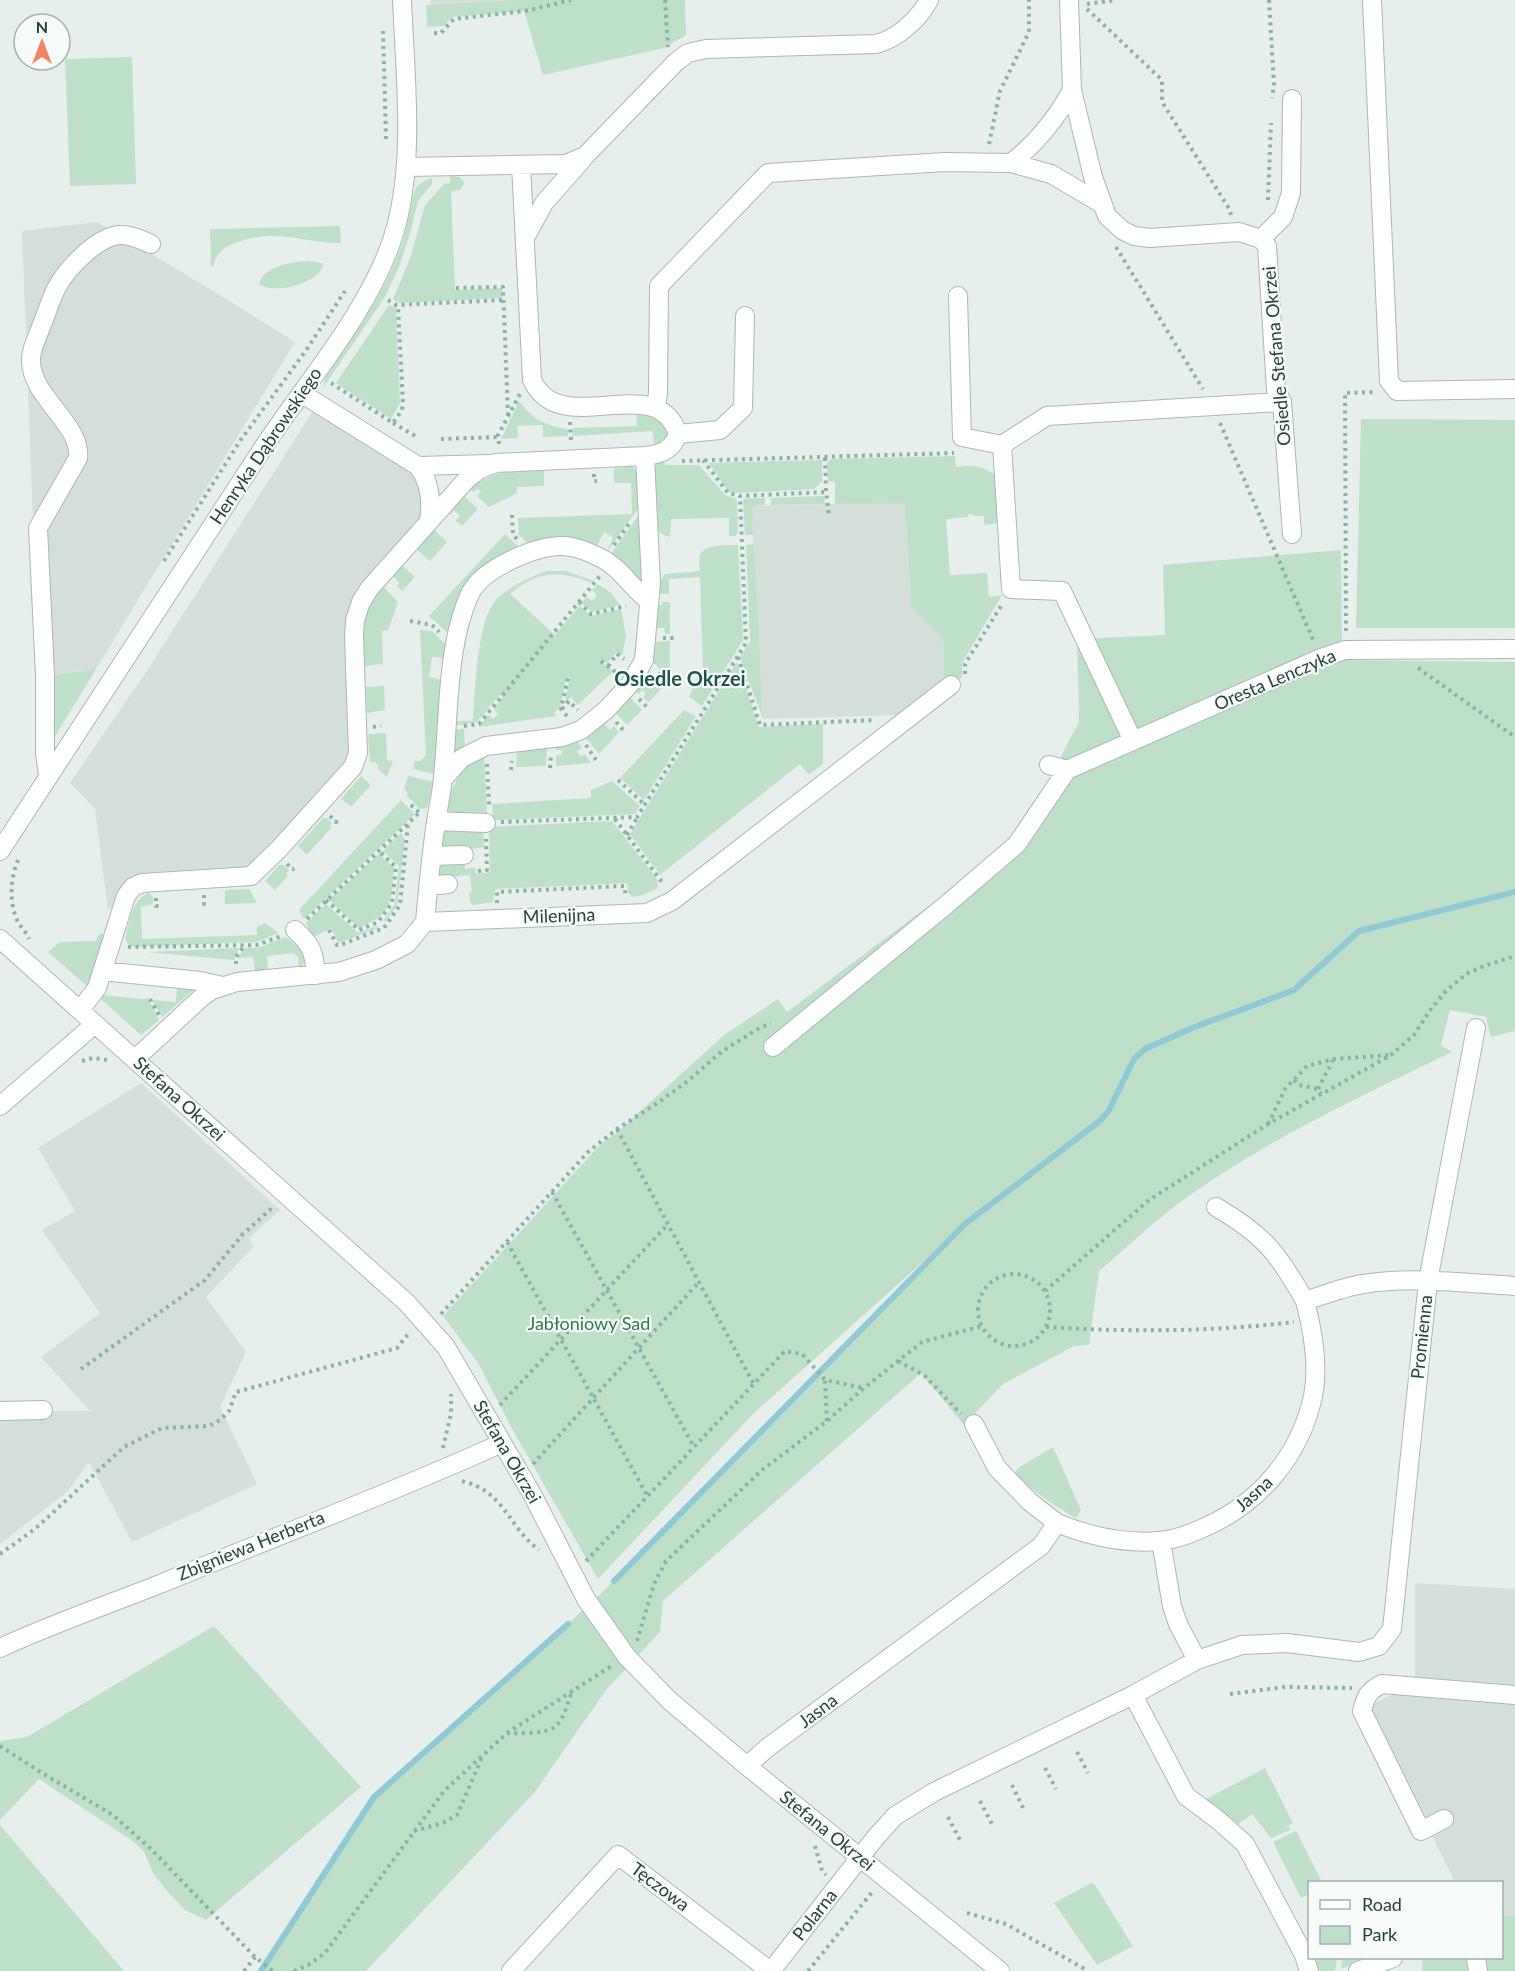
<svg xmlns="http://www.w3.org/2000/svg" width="1515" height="1971" font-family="Lato,sans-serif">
  <rect width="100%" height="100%" fill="#e6efeb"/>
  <path fill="#d4dfda" d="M 431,0 L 520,0 L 520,1 L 431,5 Z
    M 97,222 L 205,286 L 295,342 L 96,669 L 39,676 L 22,231 Z
    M 318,403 L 418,466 L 431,507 L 361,602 L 358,753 L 258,871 L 142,883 L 108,910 L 95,809 L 70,783 L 148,669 Z
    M 905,502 L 911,607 L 943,640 L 944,677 L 896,715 L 763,719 L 751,506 Z
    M 141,1083 L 280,1210 L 249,1238 L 254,1246 L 206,1297 L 246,1352 L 220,1407 L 257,1484 L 132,1542 L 89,1462 L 68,1491 L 0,1544 L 0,1411 L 90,1411 L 41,1357 L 100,1313 L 42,1230 L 75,1211 L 38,1148 Z
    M 1415,1583 L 1515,1589 L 1515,1916 L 1502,1916 L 1502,1882 L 1455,1882 L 1368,1707 L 1415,1682 Z"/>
  <path fill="#bfe0c8" d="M 520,0 L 685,0 L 686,35 L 664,48 L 543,75 L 524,11 L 452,17 L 444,26 L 427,27 L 426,5 Z
    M 132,57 L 136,184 L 70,186 L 65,59 Z
    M 450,176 C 458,176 462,176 464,184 L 460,190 L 451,191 L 455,290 L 502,288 L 502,298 L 399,303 L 393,299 L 411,256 L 425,205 L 444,184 L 450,183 Z
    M 432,178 L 432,184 L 418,201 L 410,234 L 399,267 L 385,297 L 323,388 L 325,378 C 355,334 386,292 403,241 C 407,229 412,194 417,187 C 421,182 426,179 432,178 Z
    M 340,226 L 341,243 C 303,243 277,228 238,242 C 224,247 216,253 213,267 L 211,266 L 210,229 Z
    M 309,261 L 321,263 L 323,265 C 319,284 273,295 259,284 C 262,267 294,261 309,261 Z
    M 389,305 L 396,308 L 400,403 L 391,419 L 336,383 Z
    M 519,401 C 532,419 546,426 568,429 L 568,436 L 543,437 L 543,425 L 517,426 L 518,438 L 501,439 Z
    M 636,411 L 660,420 L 668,432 L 667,439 L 654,446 L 653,431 L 573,436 L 573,428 L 637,426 Z
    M 1361,419 L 1515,420 L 1515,628 L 1356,628 Z
    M 955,456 L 956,467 C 973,465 983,465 997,477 L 999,523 L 984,525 L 984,516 L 974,516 L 973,514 L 968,514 L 968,517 L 946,519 L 950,575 L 987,573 L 989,597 L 1002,595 L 962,663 L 962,678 L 952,683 L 947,676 L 944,677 L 943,640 L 911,607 L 905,503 L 835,504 L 835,482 L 828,481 L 827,463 L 830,459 Z
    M 822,460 L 822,481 L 814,489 L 735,493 L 728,491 L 709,463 Z
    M 664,462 L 665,465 L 699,465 L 725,495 L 737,499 L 738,530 L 736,536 L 729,536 L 729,518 L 671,519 L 670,537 L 666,536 L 657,530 L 654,467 L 658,463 Z
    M 633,467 L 638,473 L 640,506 L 607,552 L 613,537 L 604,532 L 596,547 L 530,545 L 519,535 L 518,518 L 632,514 L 631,483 L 614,483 L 614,468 Z
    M 544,470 L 544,486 L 517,487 L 517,493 L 489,507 L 477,496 L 481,492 L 478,489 L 473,492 L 470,489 C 494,469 514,471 544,470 Z
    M 463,495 L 478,509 L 462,526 L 456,521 L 460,516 L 454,510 L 450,515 L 447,512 Z
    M 824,496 L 825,504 L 771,505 L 771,498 Z
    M 765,498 L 765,505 L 752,506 L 753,535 L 745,535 L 743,499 Z
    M 640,513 L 643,579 L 641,581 L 637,580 L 611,554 Z
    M 433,528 L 447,542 L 430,561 L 415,548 Z
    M 505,534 L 520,548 L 502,556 L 449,634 L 429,616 Z
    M 754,544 L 763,719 L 740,657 L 750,642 L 746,545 Z
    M 738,545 L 743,640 L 702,706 L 689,697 L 698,674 L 703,674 L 700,577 L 669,579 L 669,594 L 656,594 L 659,583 L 665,574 L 700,571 C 700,566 698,560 700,555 C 704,544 728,545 738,545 Z
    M 1341,550 L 1342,660 L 1515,662 L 1515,1031 L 1491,1037 L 1486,1017 L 1450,1010 L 1441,1045 L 1452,1052 C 1357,1098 1260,1143 1175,1206 C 1149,1226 1124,1250 1099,1271 L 1089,1345 L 1074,1346 L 1003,1384 L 964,1425 L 921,1373 L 663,1601 L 660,1632 L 606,1690 L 534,1793 L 366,1971 L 261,1971 L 374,1797 L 568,1624 L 614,1581 L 955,1233 L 753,1414 L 598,1579 L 511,1427 L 478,1363 L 443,1316 L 598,1147 L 607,1139 L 613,1136 L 724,1035 L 778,999 L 787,1012 L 1003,850 L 1038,800 L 1079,722 L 1077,639 L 1165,635 L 1163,565 Z
    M 400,564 L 415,577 L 402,591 L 397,586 L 399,583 L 391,573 Z
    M 546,571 L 566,571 L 594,581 L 592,583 C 559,570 537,571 510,594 L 555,635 L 579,606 L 592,616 L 621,609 L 626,636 L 622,656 L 617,652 L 607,663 L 602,660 L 601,662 L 613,671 L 578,705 L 571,697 L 565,703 L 570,677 L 566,679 L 560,707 L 554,713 L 556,716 L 479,727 L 488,715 L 493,719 L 498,714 L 494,709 L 503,697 L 499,695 L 477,722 L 453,726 L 457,721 L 473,721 C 475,692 477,618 497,599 C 510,586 529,578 546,571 Z
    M 381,584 L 398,602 L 388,630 L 382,631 L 383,664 L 365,666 L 363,636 L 367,607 Z
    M 598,584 L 611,593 L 620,605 L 592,612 L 581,603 L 587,597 L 592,601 L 597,595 L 592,590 Z
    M 662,602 L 670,602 L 670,634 L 665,634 L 664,628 L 655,628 L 656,605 L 662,605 Z
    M 420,630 L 432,631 L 448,647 L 446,658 L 432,657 L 429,677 L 443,680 L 435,774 L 413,769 L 415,761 L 421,761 L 426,755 Z
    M 670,641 L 670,680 L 653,662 L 655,642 Z
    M 737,662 L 759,727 L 823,724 L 823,764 L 809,775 L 800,764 L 660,875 L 630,834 Z
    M 96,669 L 45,753 L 45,676 Z
    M 648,670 L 654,676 L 652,679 L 657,683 L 660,681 L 665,685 L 649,702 L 643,698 L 646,693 L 642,690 L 639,694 L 636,692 Z
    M 384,686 L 385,710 L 367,713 L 366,687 Z
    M 631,698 L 642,710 L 627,725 L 616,713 Z
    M 684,710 L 696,716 L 644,800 L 620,778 Z
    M 608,719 L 609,721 L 605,725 L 610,730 L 614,726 L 619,732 L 599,754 L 584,736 Z
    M 464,729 L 465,747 L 452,761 L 453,730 Z
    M 386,733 L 387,760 L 393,761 L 387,777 L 377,768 L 379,766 L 374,761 L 372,763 L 370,761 L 368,734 Z
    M 576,740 L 582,748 L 577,751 L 580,756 L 585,754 L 591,763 L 556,766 L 556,755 L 562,755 L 562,750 L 556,750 L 556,747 Z
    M 547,748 L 546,766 L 516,767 L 517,750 Z
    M 484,754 L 487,816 L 446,816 L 451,792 L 462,768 Z
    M 361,776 L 371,785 L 351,807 L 341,799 Z
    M 408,776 L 433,782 L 427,808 L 420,809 L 406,795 L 408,793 L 404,789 Z
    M 612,781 L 640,806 L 635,814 L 496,820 L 493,818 L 492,804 L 591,798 L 591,790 Z
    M 401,800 L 415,814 L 304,919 L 299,910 Z
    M 323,818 L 327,818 L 332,823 L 330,826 L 331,828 L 307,855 L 298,846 Z
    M 612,821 L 657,879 L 658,888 L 643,895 L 632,897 L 628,892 L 627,883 L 495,889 L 493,902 L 473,905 L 470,902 L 469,893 L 472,892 L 470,875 L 439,878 L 441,859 L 464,858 L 465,869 L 475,868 L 476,874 L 490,872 L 489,827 Z
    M 444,828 L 483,828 L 484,847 L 442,853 Z
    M 401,833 L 405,840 L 397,905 L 385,922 L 383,921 L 395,904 L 399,866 L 383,851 Z
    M 379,854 L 394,868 C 391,901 393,914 359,928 L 329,900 Z
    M 279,865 L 283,865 L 289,870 L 286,874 L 288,876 L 275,890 L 265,881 Z
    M 249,889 L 257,903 L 225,904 L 225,890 Z
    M 149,893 L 153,897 L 153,904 L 141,907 L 142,939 L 257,935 L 257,927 L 265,923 L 279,933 L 256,942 L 133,947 L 127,943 L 125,938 C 130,922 131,900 149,893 Z
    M 326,904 L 358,933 L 377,926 L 378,928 L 341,942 L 338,942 L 331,928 L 313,937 L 306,923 Z
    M 108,933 L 88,987 L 48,952 L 60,942 L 96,941 L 99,934 Z
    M 285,937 L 302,949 L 305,960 L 302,967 L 299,967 L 298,957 L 294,953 L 267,956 L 268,970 L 255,972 L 253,957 L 238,958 L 245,948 L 258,948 Z
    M 239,948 L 234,960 L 147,952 Z
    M 177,987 L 194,990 L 162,1017 L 152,1000 L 176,1002 Z
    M 102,995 L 143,999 L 148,998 L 159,1020 L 141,1035 L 101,999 Z
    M 1053,1447 L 1081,1510 L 1076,1518 C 1053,1505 1033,1492 1015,1473 L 1018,1468 Z
    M 214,1626 L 361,1787 L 206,1920 L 185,1910 L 166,1890 L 153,1873 L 144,1852 L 134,1842 L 39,1779 L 0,1820 L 0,1741 L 27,1737 Z
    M 1265,1768 L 1293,1823 L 1288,1826 L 1290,1830 L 1271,1838 L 1252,1814 L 1239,1824 L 1204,1800 Z
    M 0,1825 L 124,1971 L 0,1971 Z
    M 1296,1831 L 1322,1882 L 1310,1882 L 1309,1894 L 1301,1898 L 1273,1842 Z
    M 1093,1882 L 1133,1946 L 1097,1965 L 1054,1903 Z
    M 1502,1916 L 1515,1916 L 1515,1971 L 1422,1971 L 1423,1958 L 1502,1958 Z
    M 1323,1958 L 1337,1958 L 1335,1971 L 1320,1971 L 1315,1962 Z
    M 1342,1958 L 1367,1958 L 1341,1969 Z"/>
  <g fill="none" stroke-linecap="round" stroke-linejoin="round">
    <path stroke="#8ec9d4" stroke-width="6" d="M 614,1581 L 965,1224 L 1101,1120 L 1109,1110 L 1134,1059 L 1145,1049 L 1192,1028 L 1294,990 L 1359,931 L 1515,892
      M 261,1971 L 374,1797 L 568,1624"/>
    <g stroke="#a8b8b2" stroke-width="20">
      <path id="minor" d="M 1069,0 L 1072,90 L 1093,177 L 1107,216 L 1122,230 L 1134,236 L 1150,238 L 1239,232 L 1261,239 L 1267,246 L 1276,390 L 1282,402 L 1292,534
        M 1372,0 L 1389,381 L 1397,391 L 1515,389
        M 1011,163 L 1051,174 L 1102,204
        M 521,165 L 532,380 C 561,442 656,368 678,434
        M 407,167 L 566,164 L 585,156 L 676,62 L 688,53 L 706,49 L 876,44 C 897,39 919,19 929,0
        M 526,236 L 544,203 L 582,160
        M 1261,239 L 1283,217 L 1291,193 L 1292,99
        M 958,296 L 962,437 L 1002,445
        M 301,393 L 418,466 L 489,464
        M 656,407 L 658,393 L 659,286 L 768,173 L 945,162 L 1011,163 C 1037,143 1056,119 1072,90
        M 418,466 C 430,482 432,501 429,521
        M 1133,741 L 1062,591 L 1011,589 L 1002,445 L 1047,416 L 1282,402
        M 1049,765 L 1067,770 L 1321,658 L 1345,650 L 1515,649
        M 48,775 L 45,753 L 45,676 L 38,528 L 78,458 C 82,425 32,397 31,362 C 30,351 37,338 41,327 C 46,315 50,301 56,289 C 65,271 89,246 108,238 C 122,231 138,238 151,244
        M 443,779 L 462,758 L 486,746 L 562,737 L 581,730 L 606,710 L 630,684 L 644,660 L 651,583 L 645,456 C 662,454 672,450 678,434 L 720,430 L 743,408 L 745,316
        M 436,821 L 486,823
        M 0,851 C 87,718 173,584 261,451 C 304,385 369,312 393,237 C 416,165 405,75 402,0
        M 432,856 L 464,855
        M 429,886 L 448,884
        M 425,922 C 428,888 431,855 436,822 C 438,807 442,792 443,777 C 449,720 446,643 471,592 C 484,568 535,546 562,546 C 575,546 591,553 601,558 C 621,568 631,588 649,601
        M 295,930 C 312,945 314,952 316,975
        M 0,939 L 407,1303 L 446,1347 L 532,1494 L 586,1599 L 627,1657 L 670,1701 L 747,1766 L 1000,1971
        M 102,971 L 200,981 L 223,986
        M 80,1010 L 97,988 L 126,896 L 133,887 L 142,883 L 251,876 L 279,849 L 353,767 L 358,753 L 354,637 L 355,620 L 361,602 L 369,589 L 467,479 L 480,469 L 496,463 L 645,456
        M 773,1047 L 946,905 L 1017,844 L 1067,770
        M 135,1059 L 202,997 L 212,990 L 237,982 L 339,972 L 376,960 L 407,944 L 425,922 L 647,913 L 672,901 L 951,685
        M 0,1106 L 95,1024
        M 1216,1207 C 1264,1235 1278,1253 1305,1301
        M 0,1411 L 43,1410
        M 974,1424 L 997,1468 L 1030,1502 L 1057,1523
        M 1161,1541 L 1172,1606 L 1178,1624 L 1197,1660
        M 0,1648 C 52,1624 107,1605 160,1584 C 274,1537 390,1494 502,1443
        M 1133,1695 L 1186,1796 L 1218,1820 L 1245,1844 L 1304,1955 L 1309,1971
        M 747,1766 L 767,1748 L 1041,1546 L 1057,1523 C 1089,1536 1124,1544 1159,1541 C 1174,1540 1190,1534 1203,1528 C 1259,1504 1300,1456 1313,1396 C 1319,1366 1313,1331 1305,1301 C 1324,1295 1343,1287 1363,1284 C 1412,1276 1465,1283 1515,1286
        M 1444,1819 L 1421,1831 L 1362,1711 C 1366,1696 1368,1691 1382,1684 L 1515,1695
        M 1476,1958 L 1478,1971
        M 511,1971 L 618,1855 L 770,1971
        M 771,1971 L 876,1837 L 895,1816 L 934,1792 L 1133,1695 L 1197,1660 L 1242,1645 L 1287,1643 L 1359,1652 L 1379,1646 L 1392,1629 L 1428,1281 L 1476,1028
        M 1358,1971 L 1393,1958"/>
    </g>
    <path stroke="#86b3a5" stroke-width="4" stroke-dasharray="3 4.5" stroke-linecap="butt" d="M 665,0 L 668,47
      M 1269,0 L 1274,85 L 1272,98
      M 1087,4 L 1116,0
      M 1087,9 L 1162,80 L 1162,102 L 1230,210 L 1231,216
      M 383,31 L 386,140
      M 434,33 L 441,33 L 454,19 L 525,11 L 571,0
      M 989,144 L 1000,91 L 1029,32 L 1029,0
      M 1268,200 L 1271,123
      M 1116,247 L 1203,389
      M 456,288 L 503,287 L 508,416
      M 388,300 L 396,305 L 504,300
      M 331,383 L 393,423 L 402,410 L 403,404 L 398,306 L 396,305
      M 570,422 L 571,441
      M 393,423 L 417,437
      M 1220,423 L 1314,642
      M 441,439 L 498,437
      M 499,444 L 498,435 L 520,394
      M 825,458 L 826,492 L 829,515
      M 703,460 L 728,493 L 740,496 L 826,492
      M 682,461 L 954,453
      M 594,474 L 594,481 L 597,481
      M 512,515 L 513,535 L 518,540
      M 614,545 L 629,524
      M 164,561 L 240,441 L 307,349 L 345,291
      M 579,602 L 591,614 L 626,606
      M 410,621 L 432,625 L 439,632
      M 1346,631 L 1345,393 L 1375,392
      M 663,638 L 674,638
      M 738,657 L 760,725 L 876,720
      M 601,661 L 617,673
      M 608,666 L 617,654 L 624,659
      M 1418,668 L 1515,737
      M 658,673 L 669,684
      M 965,674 L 965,664 L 1003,603
      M 639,699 L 647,707
      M 562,709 L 569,701 L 578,710
      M 567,716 L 561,709 L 568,678
      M 616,722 L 624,731
      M 464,726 L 479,724 L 600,576
      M 373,727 L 381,726
      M 586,745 L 596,760
      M 487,764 L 489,805
      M 550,768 L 551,754
      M 511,770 L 512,761
      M 618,780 L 645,805
      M 411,805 L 420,813
      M 330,816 L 336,822 L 337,820
      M 615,819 L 664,885
      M 501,822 L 637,817 L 746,643 L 740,496
      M 627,835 L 637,818
      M 18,860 C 10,880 9,900 17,920 C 20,927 27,933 29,939
      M 287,864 L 293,869 L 294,868
      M 478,871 L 487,870 L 486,839
      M 204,895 L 204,904 L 207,904
      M 156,898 L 156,906 L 159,906
      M 326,900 L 359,930 L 378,922 L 392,903 L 396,867 L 379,851
      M 497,903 L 497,892 L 624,886 L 626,896
      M 307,919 L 419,813
      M 329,930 L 337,945 L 340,945 L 384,928 L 400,905 L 408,824
      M 128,947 L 257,945 L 281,936
      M 236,964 L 236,957 L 244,946
      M 150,999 L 159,1015
      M 82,1061 L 93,1058 L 108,1060
      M 1294,1080 L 1299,1085 L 1318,1089 L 1321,1094
      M 1318,1089 L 1333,1060
      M 1268,1124 L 1285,1089 L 1307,1066 L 1334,1059 L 1390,1055
      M 617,1129 L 753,1383
      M 552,1192 L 694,1447
      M 507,1242 L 648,1497
      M978 1310a36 36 0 1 1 72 0a36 36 0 1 1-72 0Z
      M 1045,1291 L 1149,1200 L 1268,1124 L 1391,1055 L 1414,1035 L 1431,1009 L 1445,992 L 1466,974 L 1484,966 L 1515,956
      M 441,1314 L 588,1152 L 617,1129 L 656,1104 L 688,1081 L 721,1052 L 761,1027 L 771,1024
      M 1046,1327 C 1129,1332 1211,1332 1294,1322
      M 898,1361 L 924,1375 L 961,1414
      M 81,1369 L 205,1280 L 242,1235 L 274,1206
      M 500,1405 L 668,1224
      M 827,1421 L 825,1380 L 864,1388
      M 443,1448 L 451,1413 L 451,1394
      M 533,1464 L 699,1282
      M 462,1481 C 506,1492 507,1526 539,1550
      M 0,1554 L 35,1529 L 124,1447 L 162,1428 L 209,1426 L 220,1420 L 229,1411 L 236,1392 L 397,1348 L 409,1333
      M 586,1561 L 785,1351 L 802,1354 L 825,1380
      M 637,1641 L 654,1584 L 666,1561 L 762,1470 L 827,1421 L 864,1388 L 922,1342 L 982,1326
      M 1230,1694 L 1285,1687 L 1352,1688
      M 507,1733 C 519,1733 548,1735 557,1725 C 565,1717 568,1700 573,1690
      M 0,1746 L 42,1773 L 113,1815 L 151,1849 L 255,1957 L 273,1971
      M 1077,1752 L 1088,1773
      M 1045,1768 L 1056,1789
      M 1012,1785 L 1024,1810
      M 980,1801 L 993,1826
      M 948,1817 L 961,1842
      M 414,1831 L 443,1823 L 457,1815 L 483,1755
      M 815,1846 L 822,1871 L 826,1875
      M 967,1913 L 1006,1924 L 1088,1971
      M 244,1971 L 255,1957
      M 294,1971 L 308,1965 L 325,1953 L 444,1791 L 507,1733 L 613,1665
      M 808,1971 L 873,1891"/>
    <use href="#minor" stroke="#fff" stroke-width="18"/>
  </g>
  <g text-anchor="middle" stroke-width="4.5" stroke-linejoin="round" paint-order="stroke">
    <g font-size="18" fill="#24423a" stroke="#f7fbf9">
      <text transform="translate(1277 356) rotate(-95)" y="6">Osiedle Stefana Okrzei</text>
      <text transform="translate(266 446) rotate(-56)" y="6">Henryka Dąbrowskiego</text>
      <text transform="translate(1275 680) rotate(-23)" y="6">Oresta Lenczyka</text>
      <text transform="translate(559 916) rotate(-2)" y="6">Milenijna</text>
      <text transform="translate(179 1099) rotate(42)" y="6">Stefana Okrzei</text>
      <text transform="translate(1422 1337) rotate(-84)" y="6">Promienna</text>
      <text transform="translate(507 1452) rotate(60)" y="6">Stefana Okrzei</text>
      <text transform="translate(1254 1494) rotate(-42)" y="6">Jasna</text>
      <text transform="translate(251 1546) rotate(-22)" y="6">Zbigniewa Herberta</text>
      <text transform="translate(818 1711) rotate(-37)" y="6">Jasna</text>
      <text transform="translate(827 1831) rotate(39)" y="6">Stefana Okrzei</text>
      <text transform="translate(660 1887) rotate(37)" y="6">Tęczowa</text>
      <text transform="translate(815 1915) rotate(-52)" y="6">Polarna</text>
    </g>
    <g font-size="18" fill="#2d7a4b" stroke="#f7fbf9">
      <text x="589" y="1330">Jabłoniowy Sad</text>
    </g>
    <g font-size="20" font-weight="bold" fill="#1f5548" stroke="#f7fbf9">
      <text x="680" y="686">Osiedle Okrzei</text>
    </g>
  </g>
  <rect x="1308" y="1881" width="195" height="78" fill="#f7fbf9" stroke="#a3b1ad" stroke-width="1.5"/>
  <rect x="1320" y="1900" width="30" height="9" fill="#ffffff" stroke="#a3b1ad" stroke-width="1.5"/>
  <text x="1362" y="1911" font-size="18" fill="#24423a">Road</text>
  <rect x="1320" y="1926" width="30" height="18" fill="#bfe0c8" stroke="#a3b1ad" stroke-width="1.5"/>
  <text x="1362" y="1941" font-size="18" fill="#24423a">Park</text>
  <g transform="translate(42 42)"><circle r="28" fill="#f7fbf9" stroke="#a3b1ad" stroke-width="1.5"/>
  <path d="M0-4.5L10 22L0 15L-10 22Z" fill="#f4845f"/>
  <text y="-9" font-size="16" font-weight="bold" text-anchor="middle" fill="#24423a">N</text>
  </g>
</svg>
